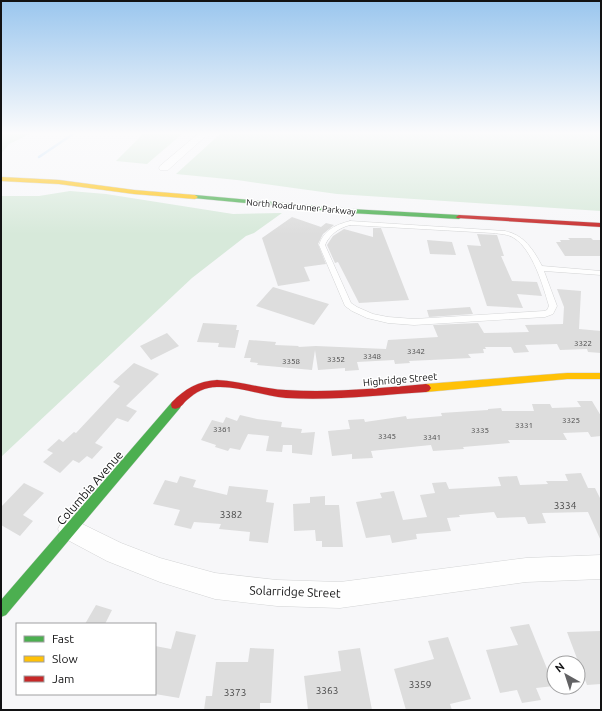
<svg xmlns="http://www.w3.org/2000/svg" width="602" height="711" font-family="Ubuntu,sans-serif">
  <rect width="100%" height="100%" fill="#f7f7f9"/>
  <path fill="#d7e9da" d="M 1,134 L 30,134 L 9,144 L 1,154 Z
    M 143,134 L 182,134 L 147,164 L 116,161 Z
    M 220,134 L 601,134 L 601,211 L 337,194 L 237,180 L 176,174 Z
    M 70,191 L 106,194 L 233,214 L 282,213 L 254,233 L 246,236 L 192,278 L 1,457 L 1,196 L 39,196 Z"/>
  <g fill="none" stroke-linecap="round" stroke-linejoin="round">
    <path stroke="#c5e0f8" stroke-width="2.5" d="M 39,157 L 73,134"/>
  </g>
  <path fill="#ddd" d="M 292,217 L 321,227 L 326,223 L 334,225 L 323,234 L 318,244 L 326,264 L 304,267 L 310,281 L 278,286 L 262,238 Z
    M 373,228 L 381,228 L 409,300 L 359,303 L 338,262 L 335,263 L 327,245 L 333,236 L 344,229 L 373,237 Z
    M 477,234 L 497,235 L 504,256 L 501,256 L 512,281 L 537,282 L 542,296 L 517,294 L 523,308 L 487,306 L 467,245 L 481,246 Z
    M 568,238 L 591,238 L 593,240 L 601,240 L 601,256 L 565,256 L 556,242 L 561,242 L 560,240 L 570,240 Z
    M 427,240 L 452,242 L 456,255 L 430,254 Z
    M 273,287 L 329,304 L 314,325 L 256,306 Z
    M 557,289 L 581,291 L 579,329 L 601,331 L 601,353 L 588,352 L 587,349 L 560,350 L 557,344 L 525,345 L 529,352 L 514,353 L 511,347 L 485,347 L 486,349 L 483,349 L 484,353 L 468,354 L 471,358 L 409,361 L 410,363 L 395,364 L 394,360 L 357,362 L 359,370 L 345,371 L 345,368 L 318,370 L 315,350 L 312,370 L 257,365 L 258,363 L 250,362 L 251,358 L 244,358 L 249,340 L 276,342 L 275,345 L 299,346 L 298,347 L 316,346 L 386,349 L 388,340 L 438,337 L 433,325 L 478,323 L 484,333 L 529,332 L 525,325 L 563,324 L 564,307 Z
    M 470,307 L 473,314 L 429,317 L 427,310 Z
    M 203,323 L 237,325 L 236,330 L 239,330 L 235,348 L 218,347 L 219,343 L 197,342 Z
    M 167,333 L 179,346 L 151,360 L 140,346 Z
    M 134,363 L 159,374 L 126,406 L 137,411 L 128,422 L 117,418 L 95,443 L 103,447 L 92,459 L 87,456 L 79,463 L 73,460 L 60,473 L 43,462 L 53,453 L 47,450 L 59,439 L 63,442 L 74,432 L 76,433 L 120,386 L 113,382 Z
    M 577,401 L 592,401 L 601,416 L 601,436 L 591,437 L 588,432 L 563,433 L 567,440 L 508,440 L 510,443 L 463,447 L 464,449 L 433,451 L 431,445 L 371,451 L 373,458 L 352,459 L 352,454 L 332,456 L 328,431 L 350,429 L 348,420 L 364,419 L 365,422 L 406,416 L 407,419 L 442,416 L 441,413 L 488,410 L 488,409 L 501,408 L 502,411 L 534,411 L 532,404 L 550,404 L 552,408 L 581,407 Z
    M 240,415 L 257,419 L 282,422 L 281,427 L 302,429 L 301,433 L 315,432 L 312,455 L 292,453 L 292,445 L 283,445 L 282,452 L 266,451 L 269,436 L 248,434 L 240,450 L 230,448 L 228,451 L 215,447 L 216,445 L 201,440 L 212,420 L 223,423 L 226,417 L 237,421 Z
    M 581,473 L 588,488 L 595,488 L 601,500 L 601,541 L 588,512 L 542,513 L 546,523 L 528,524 L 525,517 L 497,518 L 494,512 L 459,515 L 460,517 L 447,518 L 451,531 L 416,534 L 417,539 L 392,543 L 390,535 L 366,538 L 356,502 L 382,498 L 380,493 L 394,491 L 403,520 L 427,517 L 420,495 L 435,493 L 432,483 L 446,482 L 449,489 L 501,486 L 498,477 L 517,476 L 520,485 L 548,484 L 546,481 L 568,481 L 565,474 Z
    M 180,476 L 196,480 L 193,487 L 227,495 L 229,486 L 268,490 L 266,502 L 274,503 L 268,543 L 249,541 L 250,532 L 219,529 L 221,524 L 194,522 L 191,529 L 174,525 L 180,510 L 153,504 L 165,480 L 177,483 Z
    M 24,483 L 44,493 L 23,515 L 33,521 L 20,536 L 1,525 L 1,507 Z
    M 325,496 L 325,505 L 339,505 L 343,547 L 322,547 L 322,541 L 316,541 L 315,530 L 294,531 L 293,504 L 310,503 L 310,497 Z
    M 96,605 L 112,610 L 105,624 L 85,624 Z
    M 529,624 L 554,686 L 536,688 L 541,700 L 522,703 L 517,690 L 500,693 L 486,650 L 518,645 L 510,627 Z
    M 176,631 L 196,635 L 179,698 L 155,694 L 155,646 L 171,649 Z
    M 601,631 L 601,684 L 587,685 L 567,632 Z
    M 448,637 L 471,699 L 450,704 L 452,710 L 406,710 L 394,669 L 434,659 L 428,641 Z
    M 250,648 L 274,649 L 271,703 L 260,703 L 260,710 L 204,710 L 206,696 L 212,696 L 216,662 L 248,662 Z
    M 360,648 L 372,710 L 308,710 L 304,676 L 341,671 L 338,651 Z"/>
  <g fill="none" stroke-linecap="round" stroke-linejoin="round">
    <g stroke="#d3d4d5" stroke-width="1">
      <path id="lane" d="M 350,221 L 505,231 C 524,235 533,249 542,266 L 601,271 L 601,275 L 544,271 L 557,306 L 553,314 L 545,317 L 414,325 L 388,323 L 367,318 L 352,311 L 345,306 L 319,245 C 324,230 335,225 350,221 ZM 350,225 L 493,233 C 500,234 508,234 514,238 C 533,250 543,286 549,306 L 547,310 L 544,311 L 414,319 L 388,317 L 373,314 L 357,307 L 351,303 L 325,245 C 330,234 339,228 350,225 Z"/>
    </g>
    <g stroke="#d3d4d5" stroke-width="1">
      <path id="street" d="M 198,134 L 208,134 L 168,170 L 160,170 L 159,168 L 160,166 Z
        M 70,518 L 121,543 L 160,558 L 215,573 L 277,580 L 340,582 L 526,558 L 601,555 L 601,579 L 526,582 L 340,608 L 277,606 L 215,599 L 160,582 L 107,561 L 62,537 L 58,529 L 62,521 Z"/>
    </g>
    <g stroke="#d3d4d5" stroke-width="1">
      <path id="fast" d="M 195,195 L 350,209 L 459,215 L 462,217 L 459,219 L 350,213 L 193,198 L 193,196 Z
        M 176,401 L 180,402 L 181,405 L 180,408 L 6,615 L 1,617 L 1,600 L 172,402 Z"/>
    </g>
    <g stroke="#d3d4d5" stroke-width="1">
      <path id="slow" d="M 1,177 L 59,180 L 134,190 L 195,195 L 198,197 L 195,199 L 134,194 L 59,184 L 1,181 Z
        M 567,373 L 601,373 L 601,379 L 567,379 L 426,392 L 423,391 L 421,388 L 423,385 L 426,384 Z"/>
    </g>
    <g stroke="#d3d4d5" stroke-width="1">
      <path id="jam" d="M 459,215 L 601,223 L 601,227 L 457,218 L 456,217 Z
        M 217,380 C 240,381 263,389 286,390 C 333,393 380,388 426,384 L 429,385 L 431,388 L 429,391 L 426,392 C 379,395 333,401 286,398 C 263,396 240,386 217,387 C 205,387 196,392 187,400 C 184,402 182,407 178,408 C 176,409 175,409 172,408 L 171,405 L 172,402 C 185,389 198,381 217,380 Z"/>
    </g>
    <use href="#lane" fill="#fefefe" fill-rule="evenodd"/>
    <use href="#street" fill="#fefefe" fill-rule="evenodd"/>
    <use href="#fast" fill="#4caf50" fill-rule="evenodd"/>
    <use href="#slow" fill="#ffc107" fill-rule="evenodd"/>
    <use href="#jam" fill="#c62828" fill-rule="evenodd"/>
  </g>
  <linearGradient id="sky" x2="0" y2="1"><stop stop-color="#9ac6ee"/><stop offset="0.57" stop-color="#fbfbfc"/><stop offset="1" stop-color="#fbfbfc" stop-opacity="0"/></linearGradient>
  <rect width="602" height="234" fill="url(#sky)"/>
  <g text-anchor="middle" stroke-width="3" stroke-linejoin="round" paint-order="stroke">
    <g font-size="8" fill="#464646">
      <text x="583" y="346">3322</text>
      <text x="416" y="354">3342</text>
      <text x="372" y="359">3348</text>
      <text x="336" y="362">3352</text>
      <text x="291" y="364">3358</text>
      <text x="571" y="423">3325</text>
      <text x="524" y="428">3331</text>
      <text x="222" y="432">3361</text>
      <text x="480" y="433">3335</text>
      <text x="387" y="439">3345</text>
      <text x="432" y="440">3341</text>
    </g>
    <g font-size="9" fill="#121213" stroke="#fff">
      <text transform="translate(301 207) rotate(5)" y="3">North Roadrunner Parkway</text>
    </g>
    <g font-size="10" fill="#121213" stroke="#fff">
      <text transform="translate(400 379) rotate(-5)" y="4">Highridge Street</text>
    </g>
    <g font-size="10" fill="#464646">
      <text x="565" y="509">3334</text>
      <text x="231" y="518">3382</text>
      <text x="420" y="688">3359</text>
      <text x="327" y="694">3363</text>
      <text x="235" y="696">3373</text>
    </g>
    <g font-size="12" fill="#121213" stroke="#fff">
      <text transform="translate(90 488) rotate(-49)" y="4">Columbia Avenue</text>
      <text transform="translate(295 592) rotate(2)" y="4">Solarridge Street</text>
    </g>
  </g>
  <rect width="602" height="711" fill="none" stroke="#121213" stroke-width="4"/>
  <rect x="16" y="623" width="140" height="72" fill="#ffffff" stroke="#a0a0a1"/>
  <rect x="24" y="636" width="20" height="6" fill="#4caf50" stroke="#a0a0a1"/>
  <text x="52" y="643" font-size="12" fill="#121213">Fast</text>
  <rect x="24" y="656" width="20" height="6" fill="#ffc107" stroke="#a0a0a1"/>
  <text x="52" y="663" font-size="12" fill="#121213">Slow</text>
  <rect x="24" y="676" width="20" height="6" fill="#c62828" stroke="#a0a0a1"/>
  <text x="52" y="683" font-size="12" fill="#121213">Jam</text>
  <g transform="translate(566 675) rotate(321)"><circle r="19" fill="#ffffff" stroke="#a0a0a1"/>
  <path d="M0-3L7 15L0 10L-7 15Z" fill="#626264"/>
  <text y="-6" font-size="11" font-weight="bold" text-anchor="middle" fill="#121213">N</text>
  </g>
</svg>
